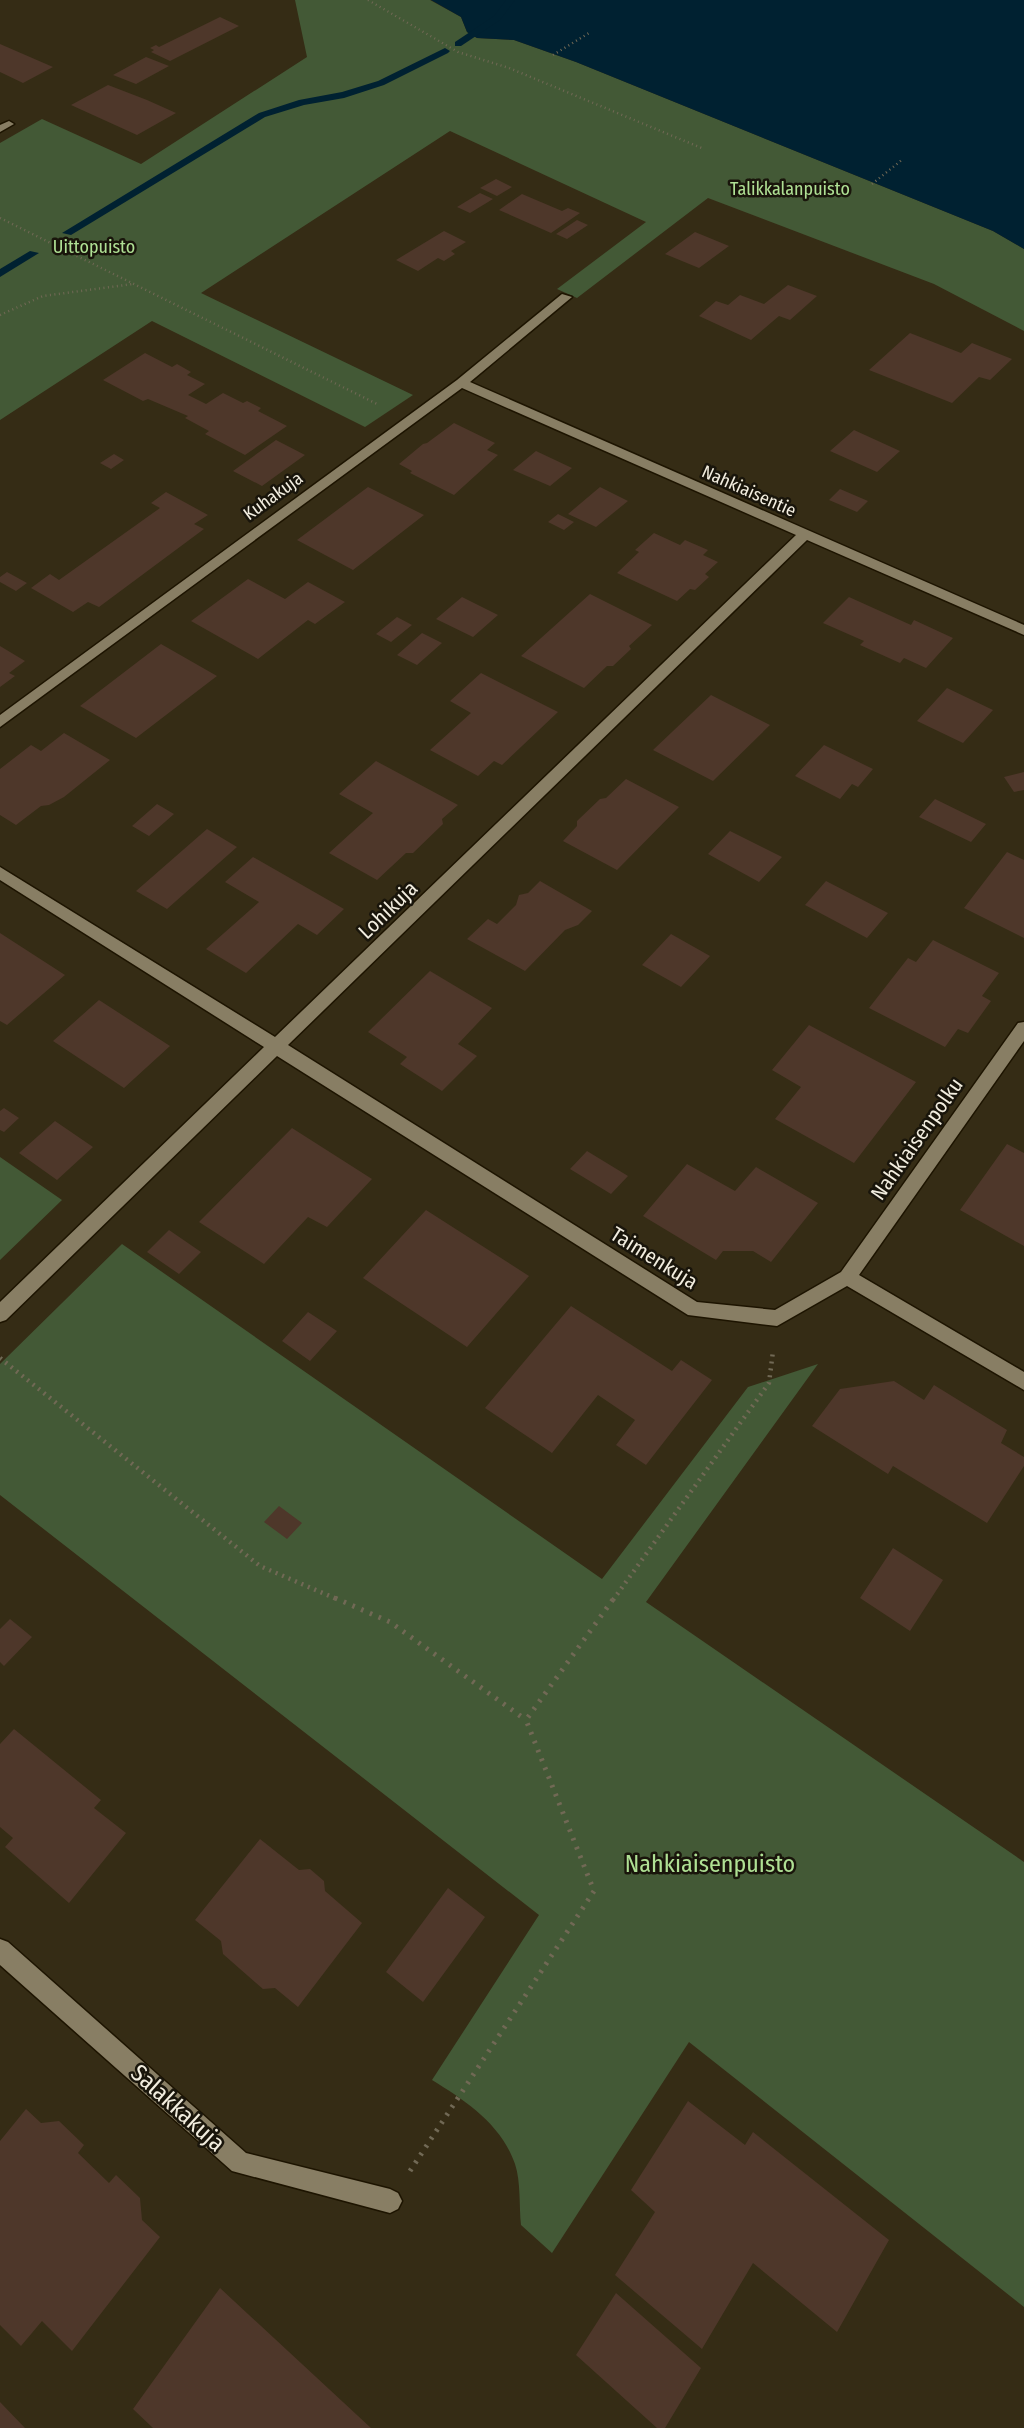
<svg xmlns="http://www.w3.org/2000/svg" width="1024" height="2428" font-family="'Fira Sans Condensed',sans-serif">
  <rect width="100%" height="100%" fill="#352c15"/>
  <path fill="#435936" d="M 295,0 L 430,0 L 461,17 L 467,32 L 477,38 L 514,40 L 576,62 L 993,231 L 1024,249 L 1024,331 L 934,284 L 708,198 L 577,298 L 557,289 L 646,222 L 450,131 L 201,293 L 413,395 L 365,427 L 152,321 L 0,420 L 0,143 L 42,119 L 141,164 L 307,57 Z
    M 0,1157 L 62,1200 L 0,1260 Z
    M 122,1244 L 602,1579 L 748,1387 L 818,1364 L 646,1602 L 1024,1862 L 1024,2307 L 689,2042 L 552,2253 L 521,2225 C 519,2207 521,2182 515,2164 C 501,2124 466,2101 432,2080 L 539,1915 L 0,1495 L 0,1364 Z"/>
  <path fill="#002131" d="M 431,0 L 1024,0 L 1024,249 L 993,231 L 576,62 L 514,40 L 477,38 L 467,32 L 461,17 Z"/>
  <g fill="none" stroke-linecap="round" stroke-linejoin="round">
    <path fill="#002131" fill-rule="evenodd" d="M 506,0 L 515,0 L 500,20 L 461,46 L 455,46 L 455,42 L 494,16 Z
      M 445,48 L 450,51 L 448,53 L 384,85 L 344,98 L 304,105 L 265,117 L 71,235 L 62,233 L 259,113 L 299,100 L 342,92 L 378,81 Z
      M 30,251 L 39,253 L 0,277 L 0,269 Z"/>
  </g>
  <path fill="#4e372a" d="M 220,17 L 239,26 L 170,61 L 151,52 L 154,50 L 150,48 L 156,45 L 159,47 Z
    M 0,44 L 53,67 L 23,83 L 0,72 Z
    M 146,57 L 169,66 L 136,84 L 113,75 Z
    M 108,85 L 147,100 L 176,113 L 137,135 L 71,105 Z
    M 496,179 L 512,187 L 497,196 L 480,188 Z
    M 480,193 L 493,199 L 470,213 L 457,207 Z
    M 522,194 L 562,211 L 568,208 L 580,213 L 551,233 L 499,210 Z
    M 577,220 L 588,225 L 567,239 L 556,234 Z
    M 444,231 L 466,242 L 451,251 L 455,254 L 444,261 L 438,258 L 418,271 L 396,260 Z
    M 695,232 L 729,246 L 699,268 L 665,254 Z
    M 788,285 L 817,296 L 790,320 L 779,316 L 751,340 L 699,316 L 716,301 L 728,305 L 740,295 L 764,304 Z
    M 910,333 L 961,353 L 972,343 L 1012,359 L 990,380 L 979,377 L 952,403 L 869,370 Z
    M 145,353 L 172,367 L 177,364 L 191,372 L 187,375 L 205,384 L 188,395 L 206,404 L 223,393 L 243,403 L 247,401 L 261,408 L 258,411 L 287,426 L 245,455 L 205,434 L 209,431 L 185,418 L 188,416 L 148,399 L 143,401 L 103,380 Z
    M 454,423 L 495,443 L 487,450 L 498,455 L 454,495 L 410,473 L 412,471 L 399,464 L 423,444 L 427,443 Z
    M 854,430 L 900,451 L 877,472 L 830,451 Z
    M 276,440 L 305,455 L 262,486 L 233,471 Z
    M 536,451 L 572,468 L 550,486 L 513,470 Z
    M 114,454 L 124,460 L 111,469 L 100,463 Z
    M 368,487 L 424,515 L 353,570 L 297,540 Z
    M 600,487 L 628,501 L 596,527 L 568,514 Z
    M 840,489 L 868,501 L 857,512 L 829,500 Z
    M 166,492 L 208,515 L 194,524 L 204,529 L 99,607 L 88,602 L 73,612 L 31,588 L 50,574 L 59,580 L 160,508 L 151,503 Z
    M 558,514 L 574,522 L 564,530 L 548,522 Z
    M 654,533 L 680,545 L 685,540 L 708,550 L 703,555 L 718,562 L 705,574 L 709,577 L 695,590 L 690,589 L 677,601 L 617,573 L 639,552 L 635,550 Z
    M 7,572 L 27,583 L 16,591 L 0,582 L 0,577 Z
    M 248,579 L 285,599 L 308,582 L 345,602 L 315,624 L 308,620 L 258,659 L 191,621 Z
    M 590,594 L 652,625 L 629,646 L 631,649 L 613,666 L 607,666 L 584,688 L 521,656 Z
    M 462,597 L 498,615 L 473,637 L 436,619 Z
    M 849,597 L 911,625 L 914,620 L 953,638 L 926,668 L 904,658 L 900,663 L 860,645 L 864,641 L 823,623 Z
    M 397,617 L 412,625 L 391,642 L 376,634 Z
    M 422,633 L 442,643 L 417,665 L 397,655 Z
    M 161,644 L 217,676 L 136,738 L 80,706 Z
    M 0,646 L 25,661 L 9,673 L 15,676 L 0,687 Z
    M 481,673 L 558,712 L 502,765 L 494,761 L 478,776 L 430,750 L 471,713 L 450,701 Z
    M 947,688 L 993,710 L 963,743 L 917,721 Z
    M 711,695 L 770,725 L 713,781 L 653,750 Z
    M 64,733 L 110,760 L 64,797 L 49,805 L 41,806 L 16,825 L 0,815 L 0,769 L 31,745 L 41,751 Z
    M 824,745 L 873,769 L 858,787 L 852,784 L 840,799 L 795,776 Z
    M 376,761 L 458,805 L 442,819 L 443,824 L 413,853 L 406,853 L 377,880 L 329,853 L 373,813 L 339,794 Z
    M 1024,772 L 1024,790 L 1014,792 L 1004,777 Z
    M 626,779 L 679,807 L 617,870 L 563,841 L 577,826 L 577,821 L 600,799 L 606,798 Z
    M 935,799 L 986,824 L 971,842 L 919,817 Z
    M 157,804 L 174,814 L 149,836 L 132,826 Z
    M 207,829 L 237,847 L 167,909 L 136,891 Z
    M 730,831 L 782,857 L 759,882 L 708,854 Z
    M 1007,852 L 1024,860 L 1024,938 L 964,908 Z
    M 253,857 L 344,909 L 317,935 L 298,924 L 246,973 L 206,949 L 259,902 L 225,882 Z
    M 540,881 L 592,911 L 578,925 L 565,930 L 525,971 L 467,939 L 488,919 L 497,924 L 516,905 L 519,895 L 528,893 Z
    M 826,881 L 888,913 L 867,938 L 805,905 Z
    M 0,933 L 65,975 L 7,1025 L 0,1021 Z
    M 671,934 L 710,956 L 681,987 L 642,965 Z
    M 933,940 L 999,973 L 982,996 L 991,1001 L 968,1033 L 958,1029 L 945,1047 L 869,1008 L 908,958 L 916,962 Z
    M 430,971 L 492,1008 L 458,1044 L 477,1056 L 442,1091 L 400,1064 L 407,1057 L 368,1032 Z
    M 99,1000 L 170,1046 L 124,1088 L 53,1041 Z
    M 809,1025 L 916,1082 L 854,1163 L 775,1119 L 801,1087 L 772,1070 Z
    M 4,1108 L 19,1118 L 4,1132 L 0,1130 L 0,1111 Z
    M 55,1121 L 93,1147 L 57,1180 L 19,1153 Z
    M 292,1128 L 372,1179 L 327,1227 L 308,1217 L 264,1264 L 199,1222 Z
    M 1007,1144 L 1024,1153 L 1024,1246 L 960,1210 Z
    M 587,1151 L 628,1176 L 611,1194 L 570,1169 Z
    M 687,1164 L 735,1191 L 756,1167 L 818,1203 L 771,1262 L 753,1251 L 723,1251 L 716,1260 L 643,1216 Z
    M 426,1210 L 529,1276 L 467,1347 L 363,1278 Z
    M 169,1230 L 201,1252 L 179,1274 L 147,1252 Z
    M 571,1306 L 672,1371 L 681,1360 L 712,1380 L 646,1465 L 616,1445 L 635,1420 L 598,1395 L 552,1453 L 485,1408 Z
    M 308,1312 L 337,1331 L 310,1361 L 282,1341 Z
    M 894,1381 L 924,1400 L 934,1385 L 1007,1430 L 1001,1443 L 1024,1457 L 1024,1466 L 987,1523 L 893,1466 L 888,1474 L 812,1426 L 840,1389 Z
    M 279,1506 L 302,1523 L 287,1539 L 264,1522 Z
    M 893,1548 L 943,1580 L 910,1631 L 860,1598 Z
    M 10,1619 L 32,1637 L 4,1666 L 0,1662 L 0,1629 Z
    M 14,1729 L 101,1800 L 94,1808 L 126,1833 L 69,1903 L 5,1847 L 13,1838 L 0,1827 L 0,1744 Z
    M 260,1839 L 299,1870 L 310,1869 L 324,1881 L 325,1891 L 362,1923 L 298,2007 L 275,1988 L 263,1989 L 223,1954 L 221,1941 L 195,1920 Z
    M 448,1888 L 485,1917 L 423,2002 L 386,1972 Z
    M 688,2101 L 745,2145 L 753,2132 L 889,2240 L 837,2332 L 753,2263 L 702,2349 L 615,2275 L 655,2212 L 631,2190 Z
    M 26,2109 L 41,2123 L 59,2121 L 84,2145 L 78,2153 L 109,2183 L 116,2175 L 140,2198 L 142,2220 L 160,2237 L 72,2351 L 42,2321 L 21,2346 L 0,2325 L 0,2141 Z
    M 220,2288 L 371,2428 L 153,2428 L 133,2409 Z
    M 616,2293 L 701,2368 L 665,2428 L 657,2428 L 576,2355 Z
    M 0,2402 L 25,2428 L 0,2428 Z"/>
  <g fill="none" stroke-linecap="round" stroke-linejoin="round">
    <g stroke="#1d1400" stroke-width="3">
      <path id="minor" d="M 9,121 L 14,124 L 0,132 L 0,125 Z
        M 562,294 L 572,297 L 470,382 L 1024,625 L 1024,635 L 807,540 L 288,1045 L 697,1302 L 775,1310 L 841,1272 L 1018,1023 L 1024,1022 L 1024,1041 L 859,1275 L 1024,1372 L 1024,1390 L 847,1286 L 777,1326 L 688,1315 L 277,1056 L 6,1320 L 0,1322 L 0,1302 L 264,1047 L 0,880 L 0,867 L 275,1037 L 796,535 L 462,388 L 0,727 L 0,715 L 457,380 Z
        M 0,1939 L 8,1942 L 246,2153 L 390,2189 L 398,2193 L 402,2201 L 398,2209 L 390,2213 L 232,2171 L 0,1965 Z"/>
    </g>
    <path stroke="#716955" stroke-width="2.5" stroke-dasharray="1 3.5" stroke-linecap="butt" d="M 368,0 L 458,52 L 509,68 L 704,149
      M 553,55 L 589,33
      M 872,184 L 903,159
      M 0,218 L 379,405
      M 0,315 L 43,296 L 133,284"/>
    <path stroke="#716955" stroke-width="4.5" stroke-dasharray="2 5" stroke-linecap="butt" d="M 0,1358 L 260,1566 L 339,1600
      M 613,1600 L 769,1383 L 773,1351"/>
    <path stroke="#716955" stroke-width="5" stroke-dasharray="2.5 7" stroke-linecap="butt" d="M 335,1598 L 390,1622 L 526,1720
      M 410,2171 L 594,1891 L 526,1720 L 614,1598"/>
    <use href="#minor" fill="#887e64" fill-rule="evenodd"/>
  </g>
  <g text-anchor="middle" stroke-width="5" stroke-linejoin="round" paint-order="stroke">
    <g font-size="18" fill="#afe094" stroke="#19150b">
      <text x="790" y="195">Talikkalanpuisto</text>
      <text x="94" y="253">Uittopuisto</text>
    </g>
    <g font-size="18" fill="#f2eddf" stroke="#19150b">
      <text transform="translate(749 491) rotate(24)" y="6">Nahkiaisentie</text>
      <text transform="translate(273 496) rotate(-36)" y="6">Kuhakuja</text>
    </g>
    <g font-size="21" fill="#f2eddf" stroke="#19150b">
      <text transform="translate(388 910) rotate(-44)" y="7">Lohikuja</text>
      <text transform="translate(917 1139) rotate(-55)" y="7">Nahkiaisenpolku</text>
      <text transform="translate(654 1258) rotate(32)" y="7">Taimenkuja</text>
    </g>
    <g font-size="24" fill="#afe094" stroke="#19150b">
      <text x="710" y="1872">Nahkiaisenpuisto</text>
    </g>
    <g font-size="24" fill="#f2eddf" stroke="#19150b">
      <text transform="translate(178 2108) rotate(42)" y="8">Salakkakuja</text>
    </g>
  </g>
</svg>
